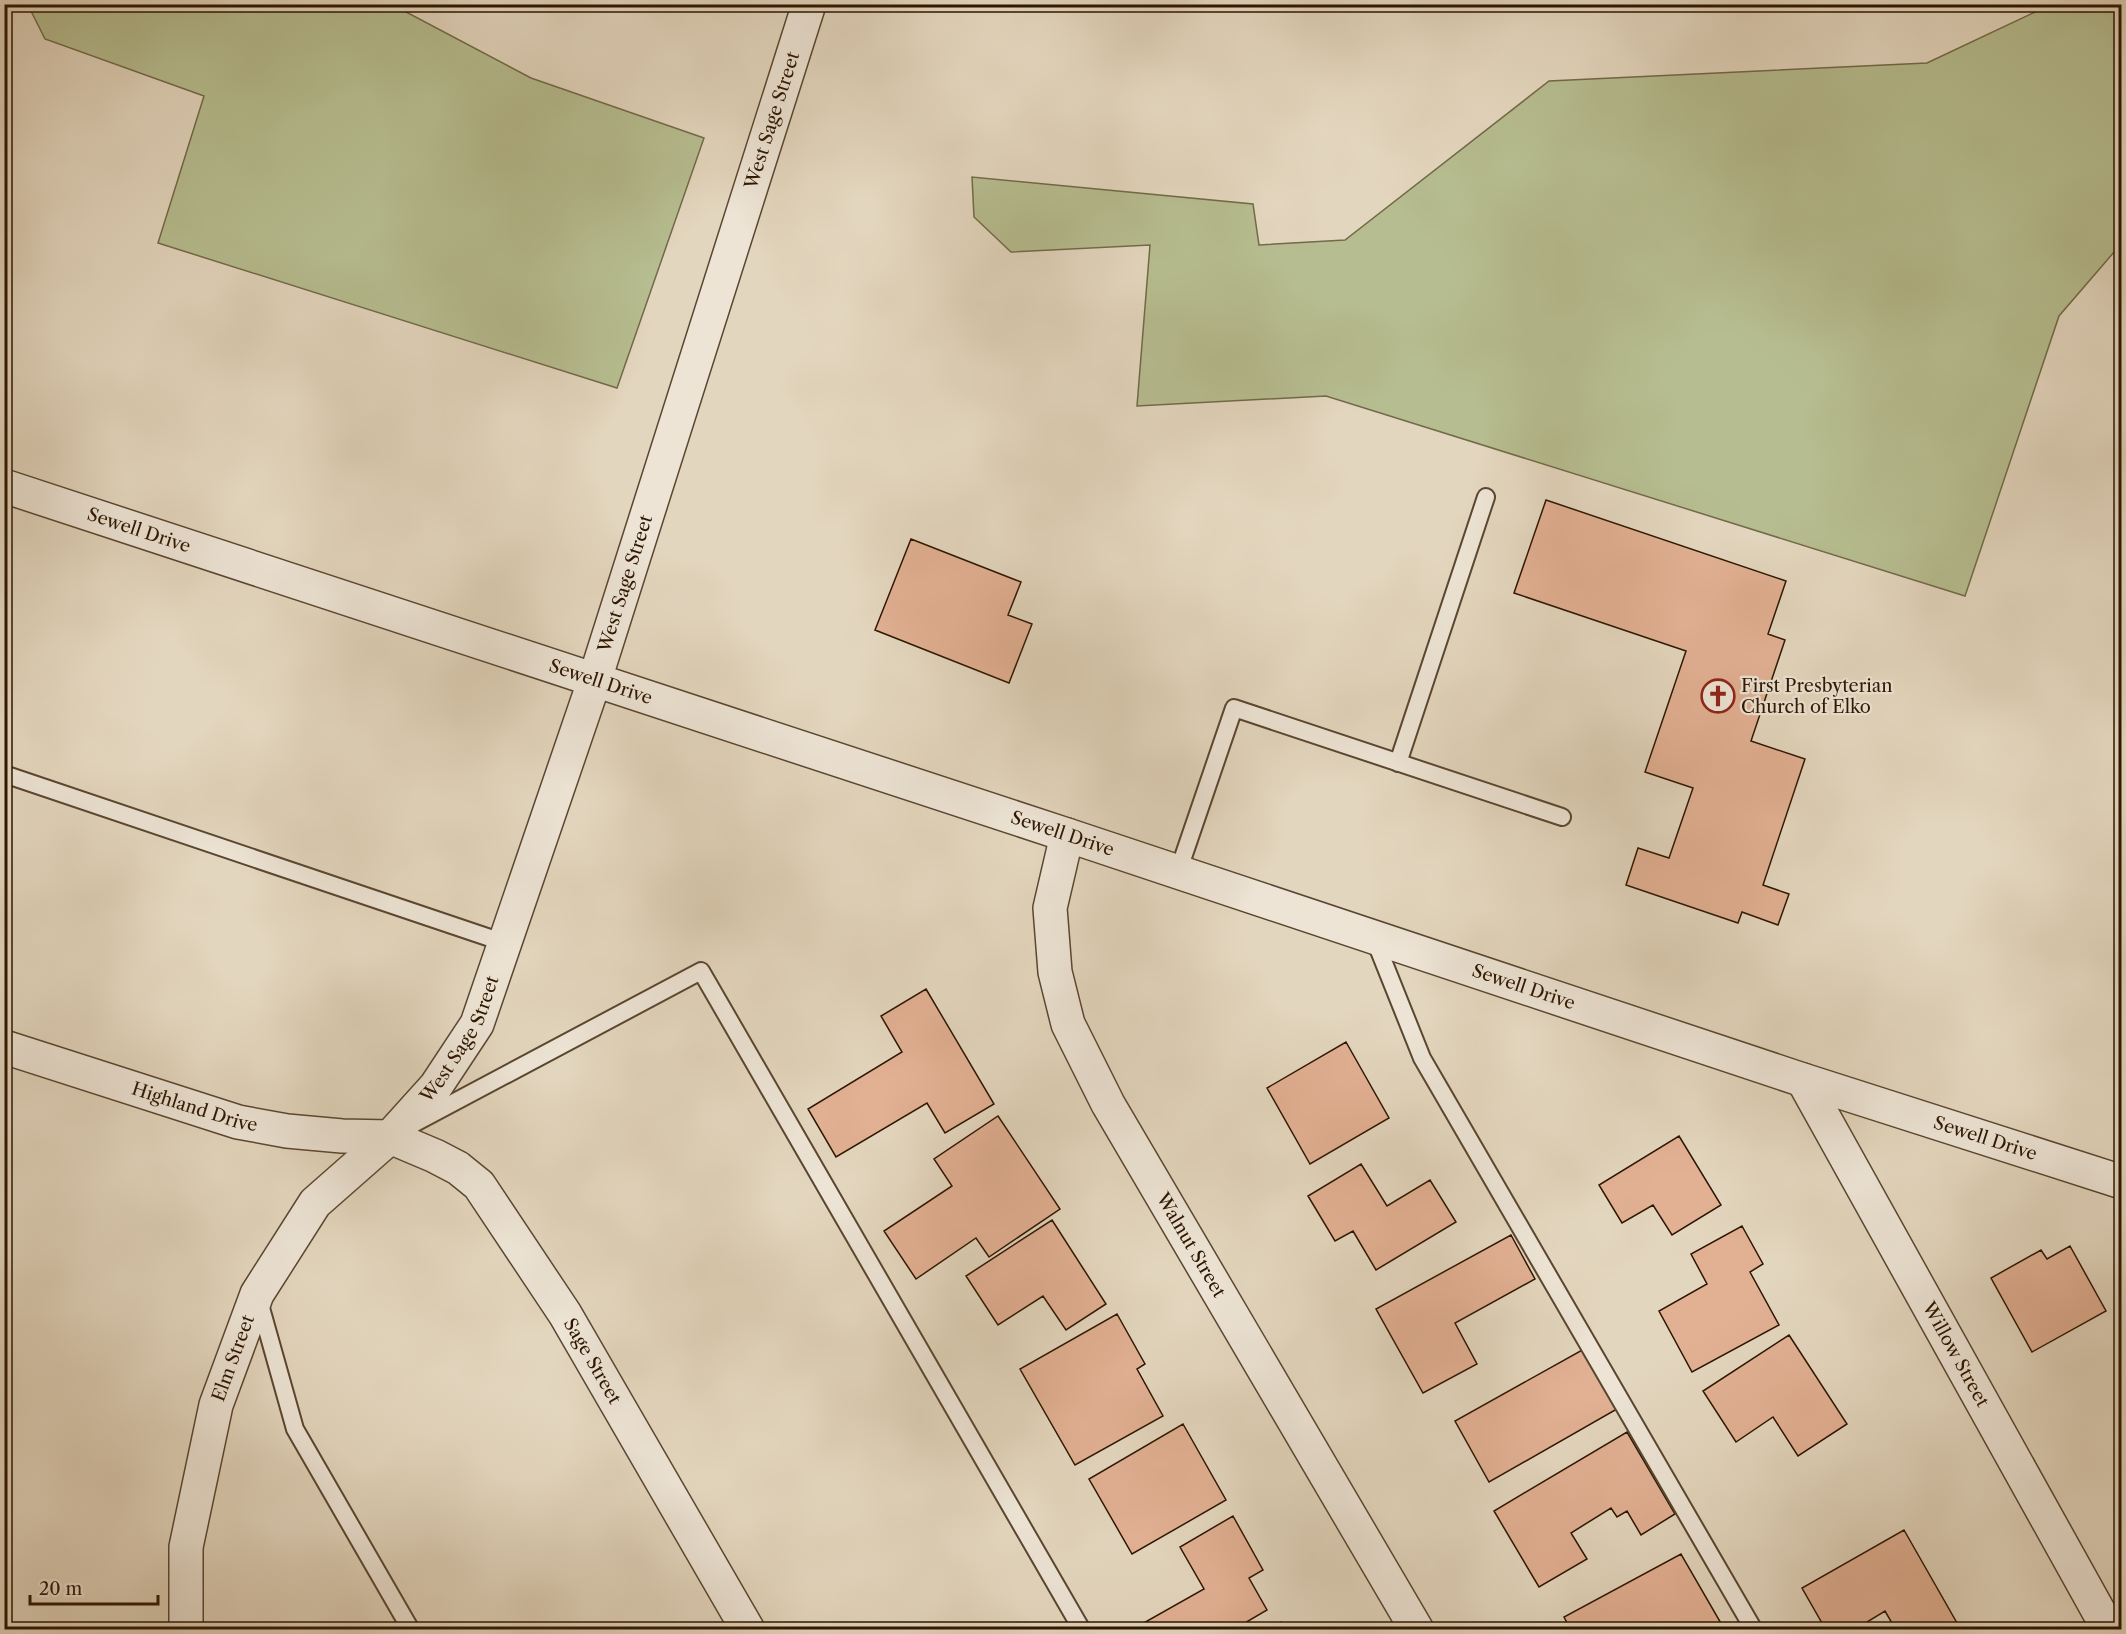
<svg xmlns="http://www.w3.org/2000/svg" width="2126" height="1634" font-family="'Libre Caslon Text',serif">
  <rect width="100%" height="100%" fill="#e3d6be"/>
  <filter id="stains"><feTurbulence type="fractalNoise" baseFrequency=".00333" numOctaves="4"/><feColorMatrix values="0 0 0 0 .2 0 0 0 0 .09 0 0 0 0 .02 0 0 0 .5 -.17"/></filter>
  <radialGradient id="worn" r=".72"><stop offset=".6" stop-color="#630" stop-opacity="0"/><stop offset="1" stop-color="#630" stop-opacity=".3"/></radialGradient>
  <path fill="#b6bd90" stroke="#726a48" stroke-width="1.5" d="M 28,5 L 393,5 L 531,78 L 704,138 L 617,388 L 158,243 L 204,96 L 45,39 Z
    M 2050,5 L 2121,5 L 2121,244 L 2059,316 L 1965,596 L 1326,396 L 1137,406 L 1150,245 L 1011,252 L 974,217 L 972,177 L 1253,204 L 1259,245 L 1345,240 L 1549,81 L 1927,63 Z"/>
  <path fill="#e2b093" stroke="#2d1600" stroke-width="1.5" d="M 1546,500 L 1786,581 L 1768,634 L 1785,640 L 1751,741 L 1805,759 L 1763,885 L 1789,894 L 1778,925 L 1742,912 L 1738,923 L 1626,885 L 1638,848 L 1669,858 L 1693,788 L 1645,772 L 1686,651 L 1514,593 Z
    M 911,539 L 1021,582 L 1008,615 L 1032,624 L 1009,683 L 875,630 Z
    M 926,989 L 994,1104 L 945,1133 L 927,1103 L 836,1157 L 808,1109 L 902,1052 L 881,1016 Z
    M 1346,1042 L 1389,1118 L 1310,1164 L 1267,1088 Z
    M 998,1116 L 1060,1209 L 989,1257 L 976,1238 L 916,1279 L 884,1231 L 952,1186 L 934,1159 Z
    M 1679,1136 L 1721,1205 L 1672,1235 L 1653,1205 L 1622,1223 L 1599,1185 Z
    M 1361,1164 L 1387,1206 L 1430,1180 L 1456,1222 L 1376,1270 L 1353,1231 L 1335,1241 L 1308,1196 Z
    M 1052,1220 L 1106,1304 L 1066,1330 L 1043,1296 L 998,1325 L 966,1276 Z
    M 1742,1226 L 1763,1264 L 1750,1272 L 1779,1325 L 1692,1372 L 1659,1311 L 1707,1284 L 1691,1254 Z
    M 1511,1235 L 1535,1279 L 1455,1323 L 1477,1364 L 1423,1393 L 1376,1309 Z
    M 2070,1246 L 2106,1311 L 2032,1352 L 1991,1278 L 2041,1250 L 2047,1259 Z
    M 1117,1314 L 1145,1364 L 1137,1369 L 1163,1416 L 1075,1465 L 1020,1369 Z
    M 1789,1335 L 1847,1424 L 1798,1456 L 1773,1417 L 1736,1442 L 1703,1391 Z
    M 1584,1349 L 1617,1409 L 1489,1482 L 1455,1421 Z
    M 1183,1424 L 1226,1500 L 1132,1554 L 1089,1479 Z
    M 1627,1432 L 1675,1514 L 1641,1535 L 1627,1511 L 1617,1517 L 1611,1508 L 1571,1533 L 1587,1559 L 1539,1587 L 1494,1511 Z
    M 1233,1516 L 1263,1570 L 1249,1578 L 1267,1610 L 1233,1630 L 1143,1630 L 1140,1625 L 1204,1589 L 1180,1547 Z
    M 1904,1530 L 1961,1630 L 1896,1630 L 1885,1611 L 1854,1630 L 1826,1630 L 1802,1588 Z
    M 1681,1554 L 1722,1625 L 1714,1630 L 1571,1630 L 1564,1617 Z
    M 1281,1622 L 1286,1630 L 1270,1630 Z"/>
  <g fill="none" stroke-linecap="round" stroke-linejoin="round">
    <g stroke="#5a4630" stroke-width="20">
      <path id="service" d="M 1398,763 L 1486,497
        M 4,774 L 505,943
        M 1178,872 L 1234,708 L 1562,817
        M 1374,938 L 1422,1058 L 1754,1630
        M 415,1123 L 701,971 L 1082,1630
        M 259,1301 L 295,1429 L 411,1630"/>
    </g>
    <g stroke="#5a4630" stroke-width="36">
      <g id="minor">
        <path id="s1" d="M 4,486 L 1067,835 L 1803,1080 L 2122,1182"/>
        <path id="s2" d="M 1067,835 L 1050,908 L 1055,972 L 1068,1024 L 1108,1104 L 1417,1630"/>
        <path id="s3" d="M 4,1047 L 238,1122 L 287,1131 L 342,1136 L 390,1137 L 435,1156 L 458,1168 L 479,1185 L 565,1314 L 748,1630"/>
        <path id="s4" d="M 1803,1080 L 2109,1630"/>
      </g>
    </g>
    <g stroke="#5a4630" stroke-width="36">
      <g id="tertiary">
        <path id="s5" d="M 186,1630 L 186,1547 L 216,1405 L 257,1294 L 315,1203 L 390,1137 L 436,1086 L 477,1024 L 595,679 L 809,4"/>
      </g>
    </g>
    <use href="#service" stroke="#ede4d5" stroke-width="16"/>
    <use href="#minor" stroke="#ede4d5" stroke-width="33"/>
    <use href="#tertiary" stroke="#ede4d5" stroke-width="33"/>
  </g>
  <defs>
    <g id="church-ring" transform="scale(1.725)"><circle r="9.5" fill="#ede4d5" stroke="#8f2418" stroke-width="1.5"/><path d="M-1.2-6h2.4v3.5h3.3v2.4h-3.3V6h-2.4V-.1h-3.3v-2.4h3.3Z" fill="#8f2418"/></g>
  </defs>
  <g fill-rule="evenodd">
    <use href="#church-ring" x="1718" y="696"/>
  </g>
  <g text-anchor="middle" stroke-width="4.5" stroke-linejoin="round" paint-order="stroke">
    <g font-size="18" fill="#2d1600" stroke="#ede4d5">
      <text dy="6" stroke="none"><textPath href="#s5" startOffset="1648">West Sage Street</textPath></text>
      <text dy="6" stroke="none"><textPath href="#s1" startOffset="142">Sewell Drive</textPath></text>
      <text dy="6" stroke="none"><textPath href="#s5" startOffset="1162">West Sage Street</textPath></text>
      <text dy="6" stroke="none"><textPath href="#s1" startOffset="628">Sewell Drive</textPath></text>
      <text dy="6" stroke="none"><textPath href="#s1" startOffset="1114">Sewell Drive</textPath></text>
      <text dy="6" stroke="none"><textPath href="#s1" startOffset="1600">Sewell Drive</textPath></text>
      <text dy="6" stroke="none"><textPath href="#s5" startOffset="676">West Sage Street</textPath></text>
      <text dy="6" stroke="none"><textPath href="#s3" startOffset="200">Highland Drive</textPath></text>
      <text dy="6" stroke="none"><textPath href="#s1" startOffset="2086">Sewell Drive</textPath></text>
      <text dy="6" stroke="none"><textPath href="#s2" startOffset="446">Walnut Street</textPath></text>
      <text dy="6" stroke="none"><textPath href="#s4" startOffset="314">Willow Street</textPath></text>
      <text dy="6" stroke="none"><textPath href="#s5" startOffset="278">Elm Street</textPath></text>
      <text dy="6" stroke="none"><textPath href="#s3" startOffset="710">Sage Street</textPath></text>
    </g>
    <g font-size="18" fill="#2d1600" stroke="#ede4d5" text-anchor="start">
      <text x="1741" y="692">First Presbyterian<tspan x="1741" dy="21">Church of Elko</tspan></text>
    </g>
  </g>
  <rect width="2126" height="1634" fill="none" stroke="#e3d6be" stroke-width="24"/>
  <rect x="6" y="6" width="2114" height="1622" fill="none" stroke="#2d1600" stroke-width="3"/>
  <rect x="12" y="12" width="2102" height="1610" fill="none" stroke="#2d1600" stroke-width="1.5"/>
  <path d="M30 1595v9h128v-9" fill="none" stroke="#2d1600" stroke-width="3"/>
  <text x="39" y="1595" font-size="18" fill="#2d1600" stroke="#ede4d5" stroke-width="4.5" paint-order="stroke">20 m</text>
  <rect width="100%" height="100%" filter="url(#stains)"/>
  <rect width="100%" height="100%" fill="url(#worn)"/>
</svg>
